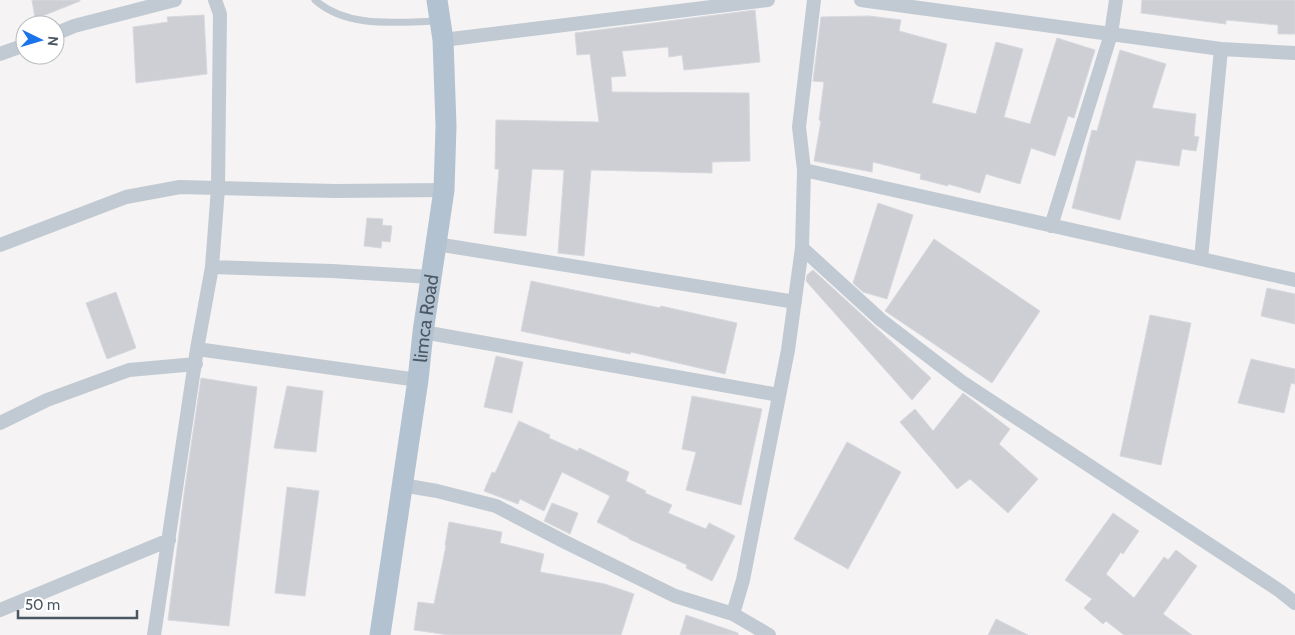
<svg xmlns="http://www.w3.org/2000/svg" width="1295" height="635" font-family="Cabin,sans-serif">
  <rect width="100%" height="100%" fill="#f5f3f3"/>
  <path fill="#cdcfd5" stroke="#d7d9de" d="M 32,0 L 80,0 L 80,1 L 35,19 Z
    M 1142,0 L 1295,0 L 1295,34 L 1278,34 L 1278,25 L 1226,20 L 1226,24 L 1141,13 Z
    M 755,10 L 760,62 L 684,70 L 682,55 L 669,57 L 668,47 L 622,51 L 626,76 L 611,77 L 612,92 L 749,93 L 750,161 L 712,162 L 712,173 L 591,170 L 584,256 L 558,253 L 564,170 L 532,169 L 526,236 L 494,233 L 499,169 L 495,169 L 496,120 L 599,122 L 590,54 L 577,55 L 575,33 Z
    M 204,15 L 207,74 L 136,83 L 133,27 L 168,22 L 167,17 Z
    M 869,16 L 901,20 L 899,31 L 947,44 L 932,103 L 976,114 L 996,42 L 1023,49 L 1004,117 L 1030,124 L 1057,38 L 1095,50 L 1074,118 L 1068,116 L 1055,156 L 1031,148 L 1020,184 L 986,174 L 980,193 L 948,184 L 948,186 L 920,179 L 921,174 L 873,162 L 872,172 L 814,161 L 821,121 L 819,120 L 824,82 L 813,81 L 821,17 Z
    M 1120,50 L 1166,64 L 1152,108 L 1196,114 L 1194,136 L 1199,137 L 1196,151 L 1182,149 L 1179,166 L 1136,160 L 1120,220 L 1072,208 L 1092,130 L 1097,131 Z
    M 878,203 L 913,215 L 887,299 L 863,292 L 853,283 Z
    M 367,218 L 383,219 L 382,225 L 392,226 L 390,242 L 382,241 L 381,248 L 364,246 Z
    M 934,239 L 1040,311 L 992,383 L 885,311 Z
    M 813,270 L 931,378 L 912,400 L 806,281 L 807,275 Z
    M 531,281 L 660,308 L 661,306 L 737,323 L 725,374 L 631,352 L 630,354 L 521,331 Z
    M 1267,288 L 1295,294 L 1295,324 L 1261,316 Z
    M 116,292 L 136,348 L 107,359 L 86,303 Z
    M 1150,315 L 1191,323 L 1161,465 L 1120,456 Z
    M 496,356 L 523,362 L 512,413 L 484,407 Z
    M 1251,359 L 1295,369 L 1295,384 L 1291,383 L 1284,413 L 1238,403 Z
    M 201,378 L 257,387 L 229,626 L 168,620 L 184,494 Z
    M 287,386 L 323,391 L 316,452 L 274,448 Z
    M 963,393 L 1010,429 L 999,444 L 1038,479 L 1008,513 L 970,479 L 957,489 L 900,422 L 915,409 L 933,431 Z
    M 692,396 L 762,409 L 741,505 L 686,490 L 696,452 L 682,449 Z
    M 519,421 L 550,435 L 549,438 L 578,451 L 579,448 L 629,472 L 626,481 L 646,491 L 645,493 L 672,505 L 668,513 L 706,529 L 709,523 L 735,536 L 712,581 L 686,568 L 687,565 L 629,539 L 629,538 L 597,522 L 610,496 L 562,472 L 544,511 L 520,499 L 518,504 L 484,491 L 492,472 L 495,473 Z
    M 847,442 L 901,472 L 848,569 L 794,539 Z
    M 287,487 L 319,491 L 305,596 L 275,593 Z
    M 552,503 L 578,513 L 570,534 L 544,521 Z
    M 1113,513 L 1139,531 L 1123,554 L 1121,552 L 1106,574 L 1134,598 L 1164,557 L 1168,560 L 1176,550 L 1197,566 L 1163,614 L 1192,635 L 1124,635 L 1106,621 L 1103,624 L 1084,608 L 1092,599 L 1065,580 Z
    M 449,522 L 502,532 L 500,543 L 544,554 L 540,572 L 605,584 L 634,594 L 621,635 L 449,635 L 414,630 L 418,602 L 434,604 L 446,546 L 445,545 Z
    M 686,615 L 738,633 L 738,635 L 680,635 Z
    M 996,619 L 1028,635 L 988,635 Z"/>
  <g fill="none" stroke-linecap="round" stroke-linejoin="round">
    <path stroke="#c1cad2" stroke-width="7" d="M 315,0 C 348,29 397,22 437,21"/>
    <path stroke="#c1cad2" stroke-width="14" d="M 861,0 L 1221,49 L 1295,53
      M 55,34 L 74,26 L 175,0
      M 443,40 L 768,0
      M 0,54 L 25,45
      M 804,170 L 1295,280
      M 1051,226 L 1111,34 L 1116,0
      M 436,244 L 795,302
      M 0,245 L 126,197 L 180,187 L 335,191 L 444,190
      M 802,248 L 881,320 L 962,382 L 1280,591 L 1295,603
      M 1201,259 L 1221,49
      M 212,267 L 332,271 L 431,277
      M 423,332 L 779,395
      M 197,349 L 418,380
      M 0,423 L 47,400 L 129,370 L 196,364
      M 402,485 L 437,491 L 496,506 L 565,542 L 675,596 L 733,614 L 769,635
      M 0,610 L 169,540
      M 733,614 L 743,580 L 788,350 L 802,248 L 804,170 L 799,127 L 814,0
      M 154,635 L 197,349 L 212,267 L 218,188 L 220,14 L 215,0"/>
    <path stroke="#b3c2d1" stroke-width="21" id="s1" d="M 380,635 L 418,380 L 423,332 L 444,190 L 446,126 L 443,40 L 437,0"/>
  </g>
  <g text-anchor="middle" stroke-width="4" stroke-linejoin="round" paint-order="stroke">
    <g font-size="19" fill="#4a5661" stroke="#fff">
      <text dy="7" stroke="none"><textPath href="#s1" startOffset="320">limca Road</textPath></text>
    </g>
  </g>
  <g transform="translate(40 40) rotate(95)"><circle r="24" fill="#ffffff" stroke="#b7bbc0"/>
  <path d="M0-4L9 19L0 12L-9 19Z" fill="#1a73e8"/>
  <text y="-8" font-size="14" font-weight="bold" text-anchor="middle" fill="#4a5661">N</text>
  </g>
  <path d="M18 610v8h119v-8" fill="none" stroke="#4a5661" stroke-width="2.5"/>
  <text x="25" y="610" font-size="15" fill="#4a5661" stroke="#ffffff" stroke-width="4" paint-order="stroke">50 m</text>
</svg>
